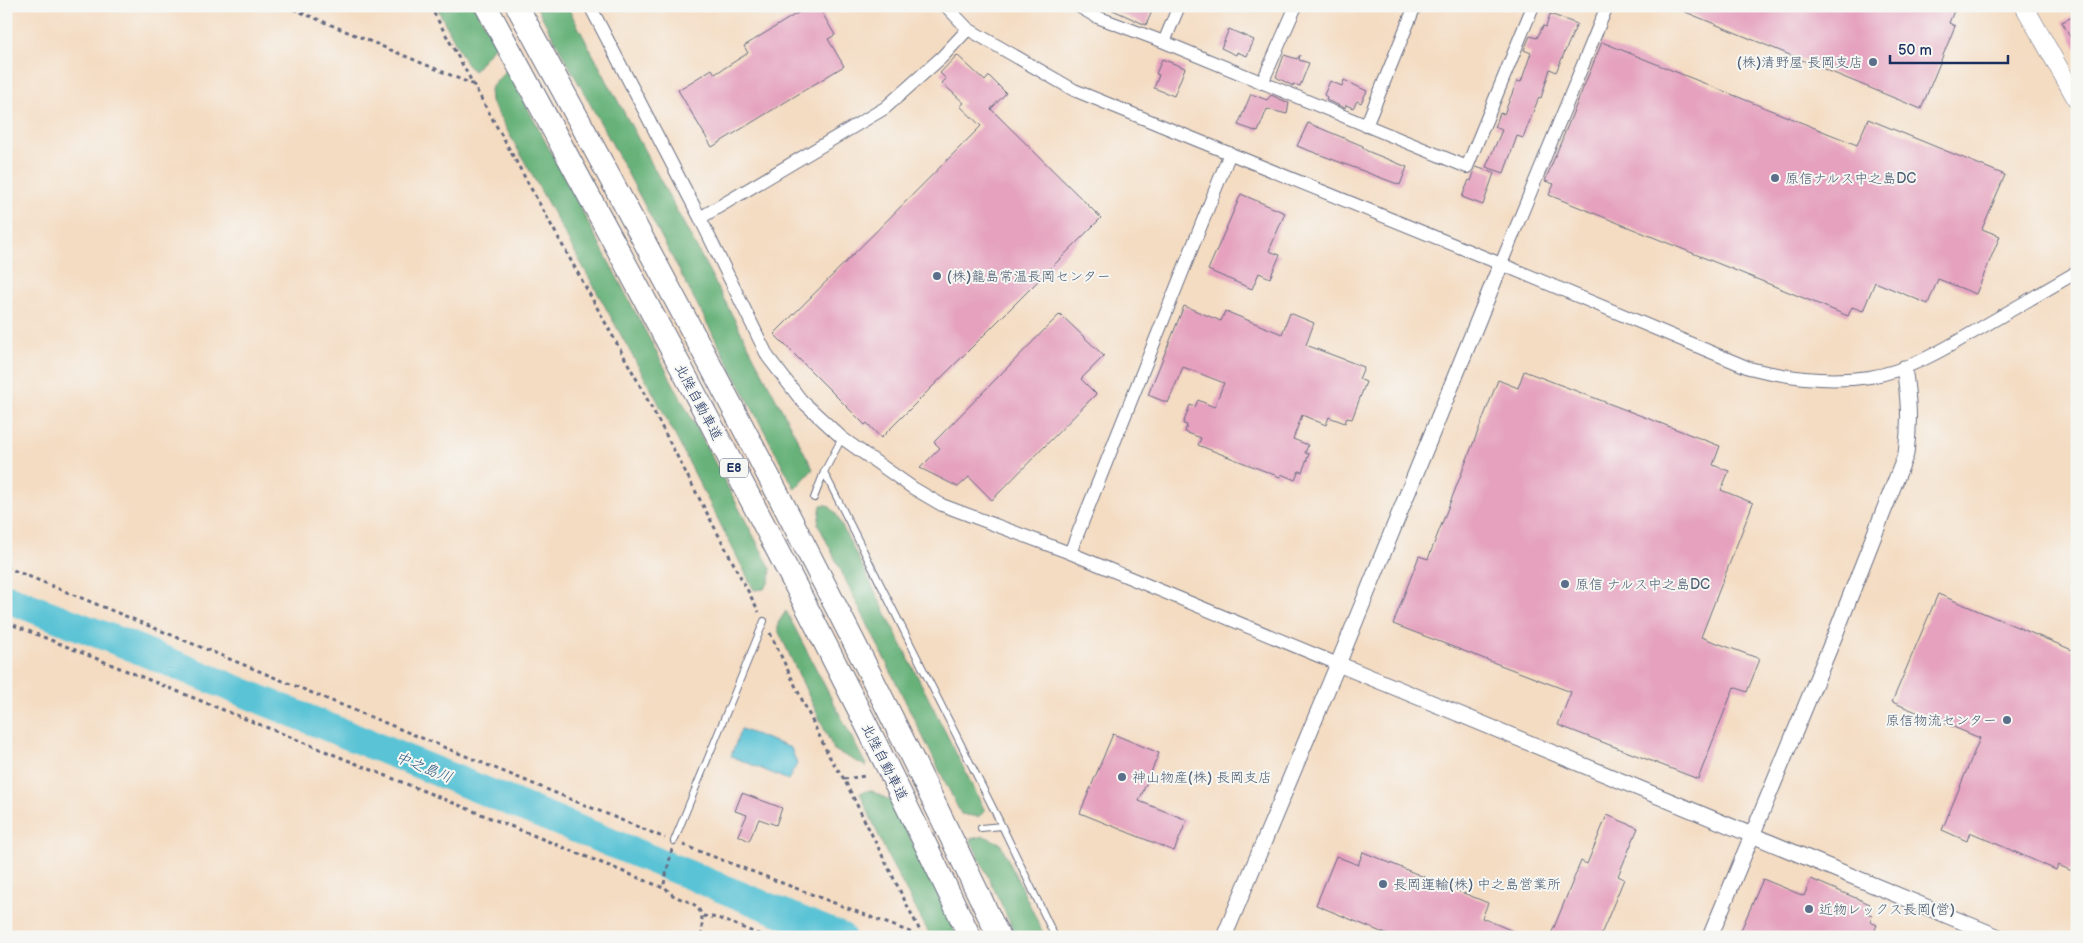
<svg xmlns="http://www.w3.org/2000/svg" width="2083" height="943" font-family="'Balsamiq Sans','Klee One',sans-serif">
  <rect width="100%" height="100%" fill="#f6f6f2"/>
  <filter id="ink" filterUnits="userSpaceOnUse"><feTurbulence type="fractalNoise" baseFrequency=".02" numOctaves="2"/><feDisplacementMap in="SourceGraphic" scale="10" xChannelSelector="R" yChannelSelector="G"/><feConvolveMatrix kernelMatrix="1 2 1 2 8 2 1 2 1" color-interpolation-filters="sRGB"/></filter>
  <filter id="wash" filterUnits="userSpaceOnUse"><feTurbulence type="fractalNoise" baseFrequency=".0096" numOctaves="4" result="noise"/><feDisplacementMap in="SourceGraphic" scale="20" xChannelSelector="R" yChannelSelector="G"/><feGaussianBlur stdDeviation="1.12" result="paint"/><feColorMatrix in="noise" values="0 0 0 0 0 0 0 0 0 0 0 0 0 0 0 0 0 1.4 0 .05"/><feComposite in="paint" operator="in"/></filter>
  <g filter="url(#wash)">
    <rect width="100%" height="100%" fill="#f4dcc2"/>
    <path fill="#67b27a" stroke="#41706c" d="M 436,6 L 474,6 L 496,44 L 474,71 L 467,65 Z
      M 536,6 L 567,6 L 708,269 L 813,469 L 795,489 L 610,140 Z
      M 507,69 L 771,569 L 769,582 L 764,589 L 754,590 L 657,400 L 491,101 L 490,89 Z
      M 821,505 L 828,505 L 835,512 L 985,811 L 978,817 L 961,814 L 818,524 Z
      M 786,611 L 867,767 L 834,750 L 778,630 L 778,623 Z
      M 870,790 L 893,802 L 958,937 L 931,937 L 889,859 L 860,793 Z
      M 984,836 L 1000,843 L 1045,937 L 1017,937 L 970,839 Z"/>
    <path fill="#5ac3d5" stroke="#3a799a" d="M 741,729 L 791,748 L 797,764 L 788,780 L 731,756 Z"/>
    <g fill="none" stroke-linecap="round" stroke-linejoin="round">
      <path stroke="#5ac3d5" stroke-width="29" d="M 6,598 L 125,644 L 841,937"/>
    </g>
    <g id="blocks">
      <path fill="#e5a1be" d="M 809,6 L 818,6 L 835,35 L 828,39 L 844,66 L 712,147 L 678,90 L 712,69 L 715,74 L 748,53 L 744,46 Z
        M 1104,6 L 1146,6 L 1153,9 L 1146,25 Z
        M 1671,6 L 1956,6 L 1949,23 L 1955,26 L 1921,109 Z
        M 1550,14 L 1577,24 L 1556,72 L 1550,69 L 1541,98 L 1539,97 L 1523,138 L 1517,136 L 1504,173 L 1486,167 L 1502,130 L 1495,127 L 1500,113 L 1504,114 L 1517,81 L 1521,82 L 1531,53 L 1524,50 L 1530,36 L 1537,38 L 1543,26 L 1546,27 Z
        M 2077,15 L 2077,49 L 2062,22 Z
        M 1229,29 L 1254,40 L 1247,56 L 1237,52 L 1236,55 L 1221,48 Z
        M 1602,42 L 1857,145 L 1868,119 L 2005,175 L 1982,229 L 2000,236 L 1976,294 L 1938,279 L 1928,304 L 1875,282 L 1863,311 L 1852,307 L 1848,316 L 1549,195 L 1554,184 L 1545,181 Z
        M 957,55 L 985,81 L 989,76 L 1006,93 L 991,109 L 1101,218 L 881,438 L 867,423 L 865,425 L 774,334 L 981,126 L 960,106 L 964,103 L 942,83 L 946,79 L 940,73 Z
        M 1284,55 L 1297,59 L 1300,55 L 1299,60 L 1309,63 L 1300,86 L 1293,84 L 1293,86 L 1276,77 Z
        M 1162,59 L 1185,68 L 1174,96 L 1154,88 L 1159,75 L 1156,74 Z
        M 1344,80 L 1367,91 L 1361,103 L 1357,101 L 1353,108 L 1346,105 L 1345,108 L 1326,100 L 1327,97 L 1324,95 L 1330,81 L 1342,86 Z
        M 1251,94 L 1267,100 L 1271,95 L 1289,103 L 1287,114 L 1267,109 L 1258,132 L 1238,125 Z
        M 1308,123 L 1363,146 L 1363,148 L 1367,151 L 1407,167 L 1400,185 L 1297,146 Z
        M 1476,167 L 1494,173 L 1483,205 L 1462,197 L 1469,180 L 1471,181 Z
        M 1241,194 L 1285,213 L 1269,251 L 1280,255 L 1270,278 L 1259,273 L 1252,289 L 1208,270 Z
        M 1184,306 L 1221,321 L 1225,311 L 1282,334 L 1290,313 L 1314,323 L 1306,345 L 1364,367 L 1359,379 L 1366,382 L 1352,419 L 1347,418 L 1345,423 L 1329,417 L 1326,425 L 1302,415 L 1293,439 L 1308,445 L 1305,453 L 1309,454 L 1302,472 L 1299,471 L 1295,480 L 1281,474 L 1280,477 L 1198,445 L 1201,438 L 1185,432 L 1187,425 L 1183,424 L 1190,405 L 1195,407 L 1198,400 L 1214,407 L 1224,383 L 1183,367 L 1168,403 L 1148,395 Z
        M 1060,314 L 1104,356 L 1081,379 L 1096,394 L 992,500 L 969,477 L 958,487 L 920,468 L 940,448 L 934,442 Z
        M 1524,371 L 1720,446 L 1713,465 L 1729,471 L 1721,490 L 1753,503 L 1701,637 L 1760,659 L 1747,692 L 1734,687 L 1698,779 L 1558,725 L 1571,692 L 1393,624 L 1419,556 L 1428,559 L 1498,380 L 1518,388 Z
        M 1938,594 L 2077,652 L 2077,873 L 2058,865 L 2056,870 L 1970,832 L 1967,841 L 1942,830 L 1980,738 L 1892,702 Z
        M 1113,734 L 1159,753 L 1139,801 L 1187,820 L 1174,851 L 1080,813 Z
        M 742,793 L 782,808 L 776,825 L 759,819 L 749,841 L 738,835 L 747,815 L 735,811 Z
        M 1607,815 L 1638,828 L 1618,876 L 1624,879 L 1600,937 L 1550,937 L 1581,861 L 1587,864 Z
        M 1363,852 L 1488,903 L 1482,918 L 1527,937 L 1393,937 L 1316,905 L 1336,856 L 1358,865 Z
        M 1763,879 L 1804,896 L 1811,879 L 1870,904 L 1865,912 L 1872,915 L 1870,922 L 1877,925 L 1872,937 L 1738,937 Z"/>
    </g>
  </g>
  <g filter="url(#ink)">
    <use href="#blocks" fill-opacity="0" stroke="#676c81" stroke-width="1"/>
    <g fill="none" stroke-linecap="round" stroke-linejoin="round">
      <g stroke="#676c81" stroke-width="8">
        <path id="service" d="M 824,472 L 1002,826 L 1055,937
          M 814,498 L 824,472 L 842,438
          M 981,828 L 1002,826
          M 674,841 L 764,621"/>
      </g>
      <g stroke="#676c81" stroke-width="14">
        <path id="minor" d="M 590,6 L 700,218 L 768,357 L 801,400 L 842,438 L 913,488 L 942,505 L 1070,553 L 1338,664
          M 946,6 L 968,29 L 1074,90 L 1501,264 L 1749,368 C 1788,378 1829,383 1870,377 C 1911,370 1948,347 1984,326 C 2015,308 2046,290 2077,272
          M 1078,6 L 1097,17 L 1164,42 L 1467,167 L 1533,6
          M 1164,42 L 1179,6
          M 1262,83 L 1296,6
          M 1366,126 L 1415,6
          M 700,218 L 885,108 L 942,57 L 968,29
          M 1501,264 L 1607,6
          M 1070,553 L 1230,153"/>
      </g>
      <g stroke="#676c81" stroke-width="17">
        <path id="tertiary" d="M 1338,664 L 1999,937
          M 1224,937 L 1338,664 L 1501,264
          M 1710,937 L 1835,635 L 1906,454 C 1910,422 1909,399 1904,368"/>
      </g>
      <g stroke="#676c81" stroke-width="19">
        <path id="secondary" d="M 2024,6 L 2077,100"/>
      </g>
      <g stroke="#676c81" stroke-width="24">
        <path id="motorway" d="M 486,6 C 653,313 820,621 970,937
          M 517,6 C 684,313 849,621 999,937"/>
      </g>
      <path stroke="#676c81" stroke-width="3" stroke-dasharray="4 4" stroke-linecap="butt" d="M 286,6 L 474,85
        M 430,6 L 636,378 L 759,612
        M 6,567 L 665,838
        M 6,622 L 666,889
        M 770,633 L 829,756 L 844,779 L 923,937
        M 844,779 L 865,776
        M 683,845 L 923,937
        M 672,849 L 664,884 C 674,910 709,888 701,937
        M 703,916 L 718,918 L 766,937"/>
      <use href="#service" stroke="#fff" stroke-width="6"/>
      <use href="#minor" stroke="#fff" stroke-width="12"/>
      <use href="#tertiary" stroke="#fff" stroke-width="15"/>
      <use href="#secondary" stroke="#fff" stroke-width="18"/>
      <use href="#motorway" stroke="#fff" stroke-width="22"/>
    </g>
  </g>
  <g fill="#5c6f8a" stroke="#f6f6f2" stroke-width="2">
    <circle cx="1873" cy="62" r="5"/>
    <circle cx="1775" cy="178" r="5"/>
    <circle cx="937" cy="276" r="5"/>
    <circle cx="1565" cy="584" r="5"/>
    <circle cx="2007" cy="720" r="5"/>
    <circle cx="1122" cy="777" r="5"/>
    <circle cx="1383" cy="884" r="5"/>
    <circle cx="1809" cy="909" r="5"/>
  </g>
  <g text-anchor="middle" stroke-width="4" stroke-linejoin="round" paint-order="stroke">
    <rect fill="#f6f6f2" stroke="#5d6b8a" stroke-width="1" x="720" y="458.5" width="28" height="19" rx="4"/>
    <g font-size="12" font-weight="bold" fill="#1b2f5e">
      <text x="734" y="472">E8</text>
    </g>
    <g font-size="14" fill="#4e5e75" stroke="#f6f6f2" text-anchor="start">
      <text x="1863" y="67" text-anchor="end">(株)清野屋 長岡支店</text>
      <text x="1785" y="183">原信ナルス中之島DC</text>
      <text x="947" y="281">(株)籠島常温長岡センター</text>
      <text x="1575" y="589">原信 ナルス中之島DC</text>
      <text x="1997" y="725" text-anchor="end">原信物流センター</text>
      <text x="1132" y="782">神山物産(株) 長岡支店</text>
      <text x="1393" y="889">長岡運輸(株) 中之島営業所</text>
      <text x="1819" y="914">近物レックス長岡(営)</text>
    </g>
    <g font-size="14" fill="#1b2f5e" stroke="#f6f6f2">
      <text transform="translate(699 402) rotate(62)" y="5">北陸自動車道</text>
      <text transform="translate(885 762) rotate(63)" y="5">北陸自動車道</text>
    </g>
    <g font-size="15" font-style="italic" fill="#2e5b82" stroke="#f6f6f2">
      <text transform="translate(424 767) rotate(22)" y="5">中之島川</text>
    </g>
  </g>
  <rect width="2083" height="943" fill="none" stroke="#f6f6f2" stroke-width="25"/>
  <path d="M1890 55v8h118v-8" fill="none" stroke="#1b2f5e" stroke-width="2.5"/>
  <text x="1898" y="55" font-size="15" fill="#1b2f5e" stroke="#f6f6f2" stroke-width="4" paint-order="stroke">50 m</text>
</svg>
